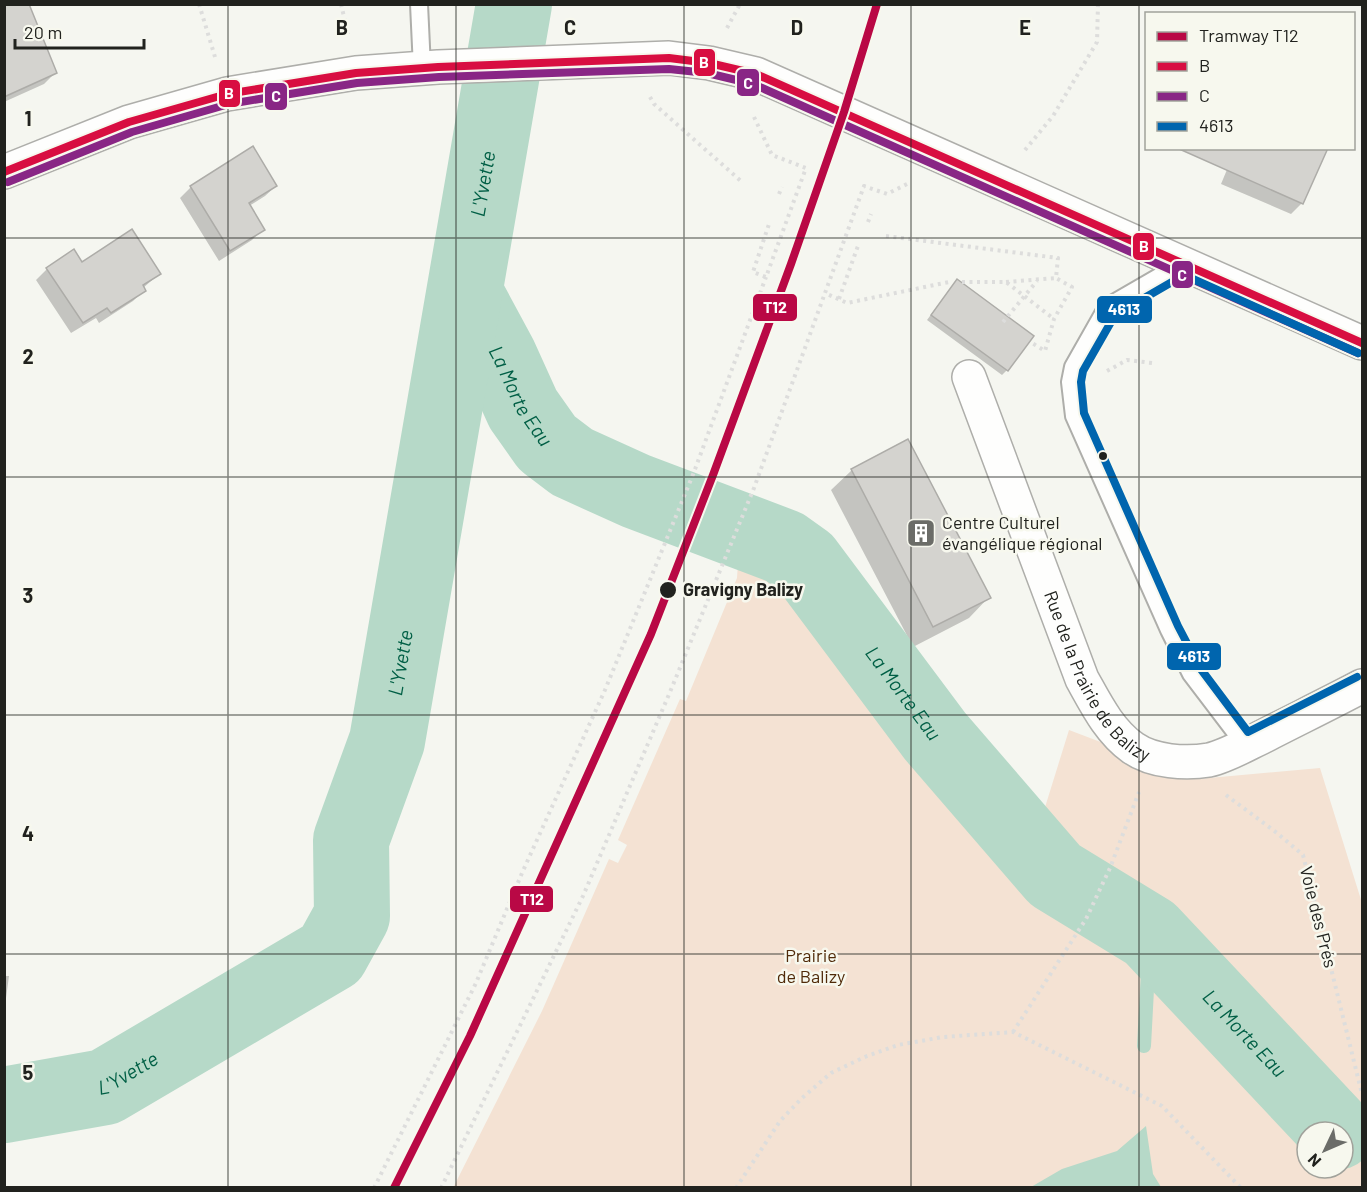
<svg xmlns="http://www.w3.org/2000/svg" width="1367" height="1192" font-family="Barlow,sans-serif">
  <rect width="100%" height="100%" fill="#f5f6f0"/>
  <path fill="#f4e2d3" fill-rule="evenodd" d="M 743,549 L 789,571 L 950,792 L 1024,875 L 1069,730 L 1198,779 L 1320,768 L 1362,903 L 1362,1187 L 453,1188 L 542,1011 L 609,859 L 618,863 L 627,845 L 618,840 L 680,699 L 686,701 L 737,578 L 738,563 ZM 1307,1132 L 1343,1132 L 1343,1168 L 1307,1168 Z"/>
  <path fill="#b6d9c8" d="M 1146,1126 L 1153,1174 L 1161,1187 L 1031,1187 L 1062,1169 L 1117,1151 Z"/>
  <path fill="#0003" d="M 4,4 L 55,73 L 44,84 L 4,102 Z
    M 1236,148 L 1302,203 L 1291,214 L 1221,184 Z
    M 276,186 L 265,196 L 249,206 L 263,229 L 252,240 L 219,261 L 180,198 L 191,187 Z
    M 82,264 L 159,274 L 143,288 L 144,290 L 133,301 L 99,323 L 96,318 L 71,333 L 36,280 L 47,269 Z
    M 952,286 L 1007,370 L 1002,375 L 927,320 Z
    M 852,470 L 989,597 L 969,618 L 913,647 L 831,490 Z
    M 4,976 L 9,976 L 4,1013 Z"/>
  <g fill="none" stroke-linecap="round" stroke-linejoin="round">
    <path stroke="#b6d9c8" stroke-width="14" d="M 1144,1046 L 1150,933"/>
    <g stroke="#b6d9c8" stroke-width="76">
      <path id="s1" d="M 465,293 L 499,356 L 523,409 L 547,443 L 572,462 L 636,491 L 784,547 L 805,562 L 935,736 L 1055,875 L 1150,933 L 1337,1132"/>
      <path id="s2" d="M 4,1105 L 105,1087 L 331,954 L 352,916 L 351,840 L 387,741 L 514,4"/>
    </g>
  </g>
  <path fill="#d4d3cf" stroke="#adaca8" stroke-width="1.5" d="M 4,4 L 29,4 L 57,73 L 4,97 Z
    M 253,146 L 277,186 L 249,203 L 265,230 L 230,251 L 190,186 Z
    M 1177,148 L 1328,148 L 1303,204 Z
    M 132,229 L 161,274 L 143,285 L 146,291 L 111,313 L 107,308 L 83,323 L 46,268 L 74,249 L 82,262 Z
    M 957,279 L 1034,336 L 1008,371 L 931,315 Z
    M 908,439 L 991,598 L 933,627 L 851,469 Z"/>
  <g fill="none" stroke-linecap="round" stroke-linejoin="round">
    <g stroke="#aeaeaa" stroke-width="20">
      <path id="service" d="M 419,4 L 422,68
        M 1183,263 L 1107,307 L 1073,367 L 1070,382 L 1074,416 L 1169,630 L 1191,674 L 1245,745"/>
    </g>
    <g stroke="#aeaeaa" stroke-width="36">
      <g id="minor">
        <path id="s3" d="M 969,377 L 1082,679 C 1096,704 1109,731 1133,748 C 1153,762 1186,764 1209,760 C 1227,756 1247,744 1264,736 C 1297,719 1330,703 1362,686"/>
      </g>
    </g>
    <g stroke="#aeaeaa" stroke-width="36">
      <path id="tertiary" d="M 4,172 L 129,122 L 227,94 L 356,73 L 438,67 L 669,58 L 709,63 L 756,74 L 1362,343"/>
    </g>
    <path stroke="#dddddc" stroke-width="4" stroke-dasharray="3 4.5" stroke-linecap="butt" d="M 199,4 L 215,57
      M 341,4 L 348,34
      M 727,28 L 740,4
      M 650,97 L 654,104 L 742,182
      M 754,117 L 772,155 L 806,168 L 766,277 L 753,272 L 769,224
      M 1025,150 L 1053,116 L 1097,42 L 1098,4
      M 907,184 L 887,194 L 864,186 L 825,293 L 847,303 L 949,282
      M 779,194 L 782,187
      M 868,222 L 871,214
      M 886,236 L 1058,258 L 1056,278 L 1072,287 L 1054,319 L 1045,351 L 1032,343
      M 962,282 L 1006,282 L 1054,319
      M 1006,282 L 1056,278
      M 839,299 L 859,243
      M 1003,322 L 1037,281
      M 1107,371 L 1127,360 L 1152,363
      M 1226,795 L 1277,833 L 1303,855 L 1362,1094
      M 1013,1032 L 1086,919 L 1110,868 L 1139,792
      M 374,1188 L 476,983 L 522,873 L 605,690 L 694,472 L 766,277
      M 441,1188 L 583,896 L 670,692 L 754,488 L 825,293
      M 736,1188 L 780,1121 L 802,1098 L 831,1073 L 867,1056 L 898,1045 L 943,1037 L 1013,1032 L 1162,1106 L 1241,1188"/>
    <use href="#service" stroke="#fefefd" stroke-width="16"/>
    <use href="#minor" stroke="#fefefd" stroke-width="33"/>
    <use href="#tertiary" stroke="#fefefd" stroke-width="33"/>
    <g stroke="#f7f8ee" stroke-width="12">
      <path id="bus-1" d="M 4,172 L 129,122 L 227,94 L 356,73 L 438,67 L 669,58 L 709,63 L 756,74 L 1362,343"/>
    </g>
    <g stroke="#f7f8ee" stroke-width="12">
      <path id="bus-2" d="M 8,182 L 132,132 L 229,104 L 357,83 L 439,77 L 669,69 L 707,73 L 753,84 L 1358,353"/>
    </g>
    <g stroke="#f7f8ee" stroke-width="12">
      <path id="bus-3" d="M 1357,677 L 1248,732 L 1200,668 L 1178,626 L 1084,413 L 1081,382 L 1083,371 L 1115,315 L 1184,275 L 1358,353"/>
    </g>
    <use href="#bus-1" stroke="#d80e41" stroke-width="8"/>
    <use href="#bus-2" stroke="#892685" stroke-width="8"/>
    <use href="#bus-3" stroke="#0065ae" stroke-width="8"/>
    <g stroke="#f7f8ee" stroke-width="12">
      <path id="tram-1" d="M 394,1188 L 470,1036 L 651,634 L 713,475 L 791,264 L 844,112 L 877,4"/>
    </g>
    <use href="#tram-1" stroke="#b90845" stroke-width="8"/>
  </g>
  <path fill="none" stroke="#21221e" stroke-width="1.5" stroke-opacity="0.55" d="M 228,4 L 228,1188M 456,4 L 456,1188M 684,4 L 684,1188M 911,4 L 911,1188M 1139,4 L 1139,1188M 4,238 L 1362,238M 4,477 L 1362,477M 4,715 L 1362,715M 4,954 L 1362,954"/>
  <defs>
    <g id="building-square" transform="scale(1.5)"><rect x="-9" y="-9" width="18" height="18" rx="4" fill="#6b6c68" stroke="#f7f8ee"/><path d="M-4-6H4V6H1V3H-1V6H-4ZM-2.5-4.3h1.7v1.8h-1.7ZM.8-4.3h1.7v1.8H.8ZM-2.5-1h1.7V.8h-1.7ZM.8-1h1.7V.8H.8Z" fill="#fff"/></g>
  </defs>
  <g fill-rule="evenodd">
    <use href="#building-square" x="921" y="533"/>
  </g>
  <g fill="#21221e" stroke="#f7f8ee" stroke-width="2">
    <circle cx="1103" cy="456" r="5"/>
    <circle cx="668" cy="590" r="9"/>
  </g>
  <g text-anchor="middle" stroke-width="5" stroke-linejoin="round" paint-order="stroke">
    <g font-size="18" fill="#21221e" stroke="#f7f8ee" text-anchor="start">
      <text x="942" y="529">Centre Culturel<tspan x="942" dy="21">évangélique régional</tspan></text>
    </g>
    <g font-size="18" font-weight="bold" fill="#21221e" stroke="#f7f8ee" text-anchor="start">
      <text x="683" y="596">Gravigny Balizy</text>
    </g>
    <g font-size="18" fill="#21221e" stroke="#f7f8ee">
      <text dy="6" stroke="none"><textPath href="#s3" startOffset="328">Rue de la Prairie de Balizy</textPath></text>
      <text transform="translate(1318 917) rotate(76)" y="6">Voie des Prés</text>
    </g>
    <g font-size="18" fill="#502a09" stroke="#f7f8ee">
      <text x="811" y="962">Prairie<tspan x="811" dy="21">de Balizy</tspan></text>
    </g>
    <g font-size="20" font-style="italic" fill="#005f45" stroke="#f7f8ee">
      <text dy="7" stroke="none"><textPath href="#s2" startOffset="1155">L'Yvette</textPath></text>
      <text dy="7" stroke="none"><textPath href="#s1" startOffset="117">La Morte Eau</textPath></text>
      <text dy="7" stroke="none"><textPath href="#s2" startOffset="669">L'Yvette</textPath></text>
      <text dy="7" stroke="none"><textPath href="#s1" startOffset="621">La Morte Eau</textPath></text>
      <text dy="7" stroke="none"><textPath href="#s1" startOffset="1107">La Morte Eau</textPath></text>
      <text dy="7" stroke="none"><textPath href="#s2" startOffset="129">L'Yvette</textPath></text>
    </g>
  </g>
  <g font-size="20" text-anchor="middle" font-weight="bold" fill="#21221e" stroke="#f7f8ee" stroke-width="5" stroke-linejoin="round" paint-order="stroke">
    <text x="342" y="35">B</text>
    <text x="570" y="35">C</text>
    <text x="797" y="35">D</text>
    <text x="1025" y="35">E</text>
    <text x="28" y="126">1</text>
    <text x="28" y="364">2</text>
    <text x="28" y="603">3</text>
    <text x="28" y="841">4</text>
    <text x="28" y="1080">5</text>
  </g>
  <g stroke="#f7f8ee" stroke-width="2">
    <rect x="693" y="48" width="23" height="29" rx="6" fill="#d80e41"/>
    <rect x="736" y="68" width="24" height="29" rx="6" fill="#892685"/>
    <rect x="218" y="79" width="23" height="29" rx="6" fill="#d80e41"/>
    <rect x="264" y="82" width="24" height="29" rx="6" fill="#892685"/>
    <rect x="1132" y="232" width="23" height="29" rx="6" fill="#d80e41"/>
    <rect x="1171" y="260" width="23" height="29" rx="6" fill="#892685"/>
    <rect x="752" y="293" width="46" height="29" rx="6" fill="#b90845"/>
    <rect x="1096" y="295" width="57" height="29" rx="6" fill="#0065ae"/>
    <rect x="1166" y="642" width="56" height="29" rx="6" fill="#0065ae"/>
    <rect x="509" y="885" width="45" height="28" rx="6" fill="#b90845"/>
  </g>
  <g font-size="16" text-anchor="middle" font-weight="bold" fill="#fff">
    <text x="704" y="68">B</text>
    <text x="748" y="89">C</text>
    <text x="229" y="99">B</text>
    <text x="276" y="102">C</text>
    <text x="1144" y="252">B</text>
    <text x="1182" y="281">C</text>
    <text x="775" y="313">T12</text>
    <text x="1124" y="315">4613</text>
    <text x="1194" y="662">4613</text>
    <text x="532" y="905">T12</text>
  </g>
  <rect width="1367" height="1192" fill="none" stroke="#21221e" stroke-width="12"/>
  <rect x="1145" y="12" width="210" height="138" fill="#f7f8ee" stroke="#a1a29b" stroke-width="1.5"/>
  <rect x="1157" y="32" width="30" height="9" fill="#b90845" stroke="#a1a29b" stroke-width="1.5"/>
  <text x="1199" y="42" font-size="18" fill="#21221e">Tramway T12</text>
  <rect x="1157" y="62" width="30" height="9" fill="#d80e41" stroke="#a1a29b" stroke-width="1.5"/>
  <text x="1199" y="72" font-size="18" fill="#21221e">B</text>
  <rect x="1157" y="92" width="30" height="9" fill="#892685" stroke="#a1a29b" stroke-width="1.5"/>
  <text x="1199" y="102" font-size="18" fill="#21221e">C</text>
  <rect x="1157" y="122" width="30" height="9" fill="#0065ae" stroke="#a1a29b" stroke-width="1.5"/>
  <text x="1199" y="132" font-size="18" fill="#21221e">4613</text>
  <g transform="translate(1325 1150) rotate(226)"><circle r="28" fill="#f7f8ee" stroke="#a1a29b" stroke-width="1.5"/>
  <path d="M0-4.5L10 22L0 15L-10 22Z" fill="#6b6c68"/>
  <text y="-9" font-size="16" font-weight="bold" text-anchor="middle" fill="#21221e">N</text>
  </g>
  <path d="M15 39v9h129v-9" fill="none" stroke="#21221e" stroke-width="3"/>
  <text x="24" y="39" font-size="18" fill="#21221e" stroke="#f7f8ee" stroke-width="4.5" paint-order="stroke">20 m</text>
</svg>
